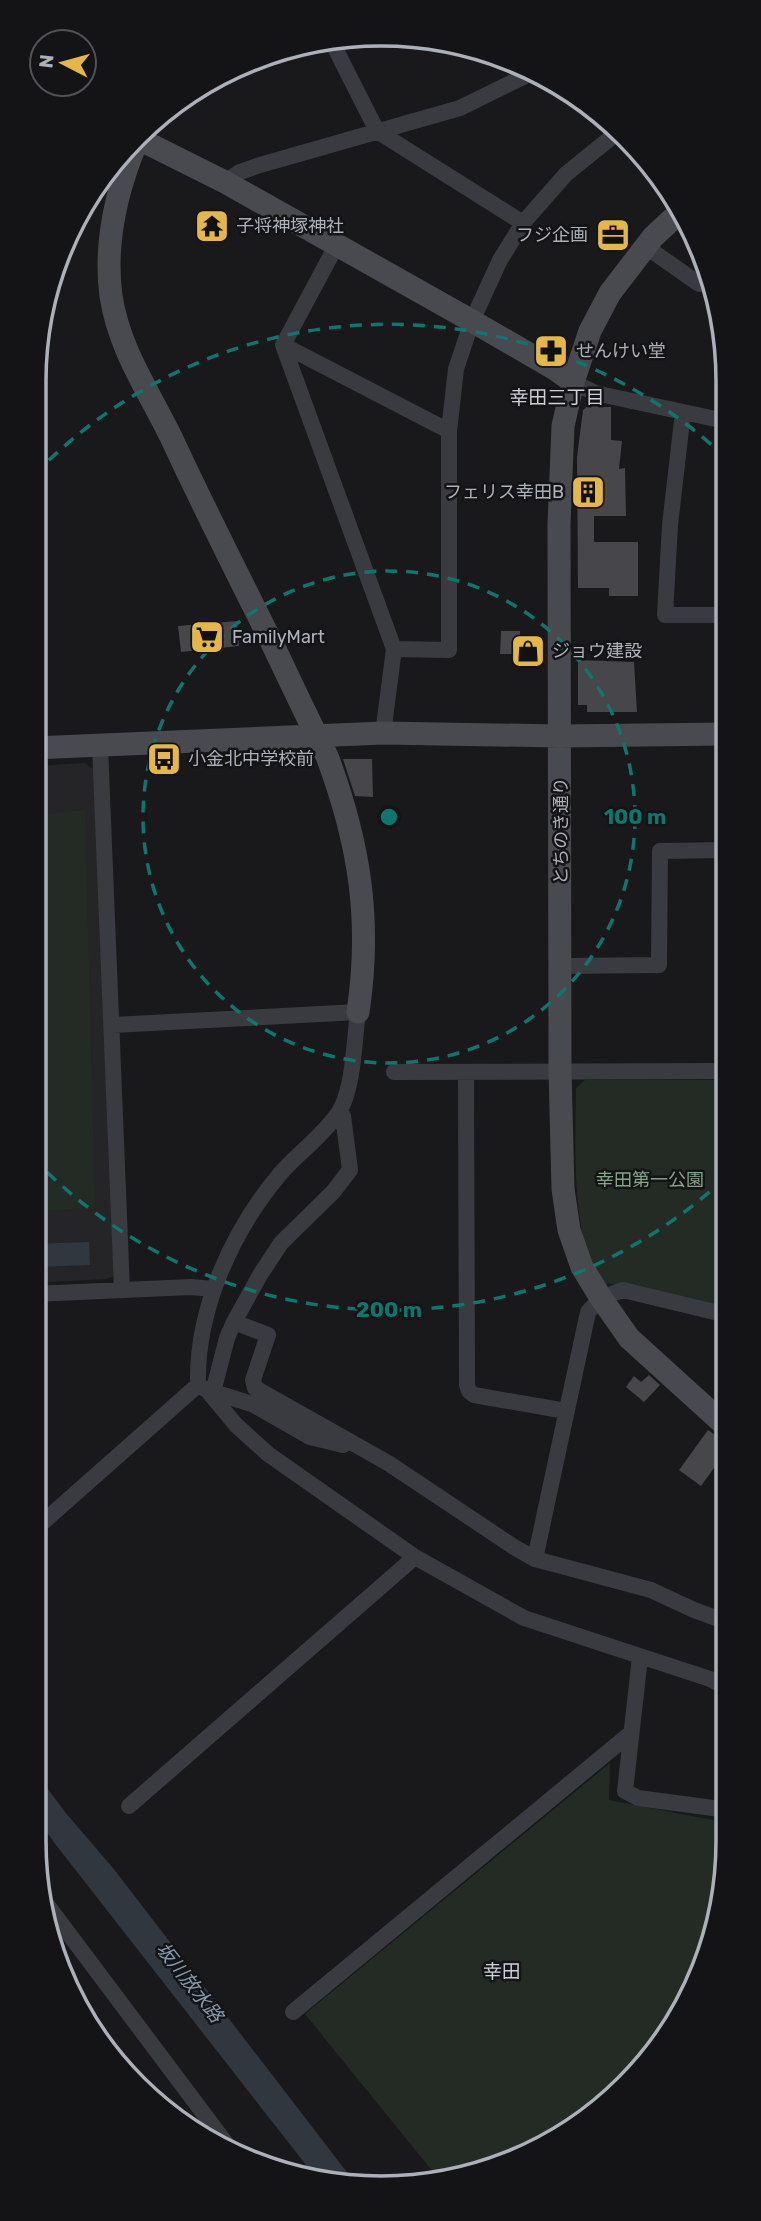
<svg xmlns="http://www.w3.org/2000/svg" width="761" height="2221" font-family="Rubik,'Noto Sans JP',sans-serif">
  <rect width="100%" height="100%" fill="#19191b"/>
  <path fill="#252528" d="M 84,763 L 94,769 L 114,1276 L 106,1279 L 33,1283 L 33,766 Z"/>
  <path fill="#232b24" d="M 85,810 L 95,1207 L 33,1212 L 33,819 L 36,815 Z
    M 585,1080 L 726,1080 L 727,1311 L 624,1285 L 596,1283 C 572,1220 575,1154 576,1088 Z
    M 610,1763 L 609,1800 L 728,1823 L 716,1931 L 669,2034 L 574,2129 L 470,2176 L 438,2178 L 305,2014 Z"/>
  <path fill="#30373e" d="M 89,1242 L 90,1265 L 33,1267 L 33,1244 Z
    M 33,1769 L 65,1812 L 113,1868 L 356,2184 L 336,2185 L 317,2179 L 56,1845 L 33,1813 Z"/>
  <path fill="#46464b" d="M 591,403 L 601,405 L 601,407 L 611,407 L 611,440 L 622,441 L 619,469 L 625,468 L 626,516 L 594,516 L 594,542 L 638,542 L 638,596 L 609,596 L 609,588 L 578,588 L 577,457 L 583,410 Z
    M 237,621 L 239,646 L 181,652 L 178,626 Z
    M 501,631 L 520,631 L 520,636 L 522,636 L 523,654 L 500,654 Z
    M 578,660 L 634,662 L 637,712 L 587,712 L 587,705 L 578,705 Z
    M 343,759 L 372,759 L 373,797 L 355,796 Z
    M 649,1375 L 660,1385 L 644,1402 L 626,1387 L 634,1376 L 641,1382 Z
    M 708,1430 L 727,1443 L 727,1450 L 701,1486 L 679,1470 Z"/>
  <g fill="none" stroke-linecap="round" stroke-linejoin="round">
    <path stroke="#3a3b40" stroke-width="16" d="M 330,38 L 377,131 L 523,223
      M 225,182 L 240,172 L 260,165 L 460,108 L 523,77 L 531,70
      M 336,246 L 283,345 L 394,649 L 383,733
      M 645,246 L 699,284
      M 283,345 L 449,431
      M 573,382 L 595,393 L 725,421
      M 683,412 L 670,525 L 665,615 L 725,615
      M 394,649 L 449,650 L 449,431 L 456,369 L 472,321 L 500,260 L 523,223 L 566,174 L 618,132
      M 100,746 L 122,1290
      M 561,966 L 659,965 L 660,851 L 726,850
      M 113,1025 L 358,1012 C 354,1041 354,1087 339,1112 C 323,1136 298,1153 280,1174 C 232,1231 196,1310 198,1385 L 207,1390 L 236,1425 L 268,1454 L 415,1557 L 524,1618 L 710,1679 L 727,1688
      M 394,1072 L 726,1071
      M 466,1073 L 467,1385 L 469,1391 L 474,1395 L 566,1411
      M 33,1294 L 191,1287 L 213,1289
      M 234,1322 L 268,1335 L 253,1380 L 255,1388 L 388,1463 L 514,1547 L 535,1559 L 651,1590 L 694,1610 L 727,1622
      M 207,1390 L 252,1404 L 310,1437 L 343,1445
      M 213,1392 L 227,1338 L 234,1322 L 260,1275 L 281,1243 L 333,1192 L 350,1170 L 343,1116 L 340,1110
      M 33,1531 L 198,1385
      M 535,1559 L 588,1312 L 601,1298 L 623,1290 L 727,1315
      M 640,1657 L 625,1791 L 638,1798 L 728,1810
      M 129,1806 L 415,1557
      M 45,1902 L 234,2154
      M 293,2012 L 631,1733"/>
    <path stroke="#484a4f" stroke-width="23" d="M 139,139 L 225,182 L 472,321 L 555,369 L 573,382
      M 137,141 C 116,191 104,243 111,296 C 119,349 148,390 171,437 C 203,506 237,573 271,641 C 290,680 307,718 327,756 C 359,842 372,919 358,1012
      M 681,211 L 653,237 L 610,293 L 590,331 L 573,382 L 563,426 L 559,524 L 560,1070 L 563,1189 L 569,1230 L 582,1267 L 601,1298 L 629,1338 L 727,1427
      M 33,748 L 383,733 L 560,736 L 726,734"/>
  </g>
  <g fill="none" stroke="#0f766e" stroke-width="3.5" stroke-dasharray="12 9">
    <circle cx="389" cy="817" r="246"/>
    <path d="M725 1178A493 493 0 0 1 34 1159M34 475A493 493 0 0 1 722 454"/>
  </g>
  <defs>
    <g id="temple-square" transform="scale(1.75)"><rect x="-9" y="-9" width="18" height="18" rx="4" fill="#e5b747" stroke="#141416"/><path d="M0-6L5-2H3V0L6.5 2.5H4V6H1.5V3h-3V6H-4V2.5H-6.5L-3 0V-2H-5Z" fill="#111"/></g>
    <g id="office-square" transform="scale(1.75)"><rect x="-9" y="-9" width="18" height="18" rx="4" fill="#e5b747" stroke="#141416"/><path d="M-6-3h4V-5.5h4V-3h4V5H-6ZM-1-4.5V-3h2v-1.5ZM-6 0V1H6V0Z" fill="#111"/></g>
    <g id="pharmacy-square" transform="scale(1.75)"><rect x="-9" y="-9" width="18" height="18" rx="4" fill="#e5b747" stroke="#141416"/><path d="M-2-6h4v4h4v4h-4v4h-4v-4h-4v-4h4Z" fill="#111"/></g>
    <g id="building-square" transform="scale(1.75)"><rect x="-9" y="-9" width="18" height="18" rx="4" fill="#e5b747" stroke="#141416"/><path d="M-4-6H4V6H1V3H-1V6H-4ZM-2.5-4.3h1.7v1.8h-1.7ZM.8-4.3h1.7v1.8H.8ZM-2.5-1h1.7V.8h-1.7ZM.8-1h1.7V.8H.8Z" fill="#111"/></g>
    <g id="supermarket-square" transform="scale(1.75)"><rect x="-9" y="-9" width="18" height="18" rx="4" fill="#e5b747" stroke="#141416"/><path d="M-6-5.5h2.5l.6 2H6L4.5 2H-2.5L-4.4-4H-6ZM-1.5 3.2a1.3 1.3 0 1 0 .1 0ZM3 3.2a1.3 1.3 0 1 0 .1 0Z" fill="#111"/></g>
    <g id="shop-square" transform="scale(1.75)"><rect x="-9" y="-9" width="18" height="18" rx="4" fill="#e5b747" stroke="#141416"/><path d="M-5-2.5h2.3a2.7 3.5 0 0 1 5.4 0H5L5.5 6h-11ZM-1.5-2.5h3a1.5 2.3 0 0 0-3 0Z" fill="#111"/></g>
    <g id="bus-square" transform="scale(1.75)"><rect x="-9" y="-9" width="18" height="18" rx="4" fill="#e5b747" stroke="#141416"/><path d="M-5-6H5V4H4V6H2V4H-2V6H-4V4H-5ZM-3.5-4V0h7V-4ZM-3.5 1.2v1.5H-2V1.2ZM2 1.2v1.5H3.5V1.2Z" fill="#111"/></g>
  </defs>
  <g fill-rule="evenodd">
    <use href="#temple-square" x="212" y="226"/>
    <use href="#office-square" x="613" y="235"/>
    <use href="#pharmacy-square" x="551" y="351"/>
    <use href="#building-square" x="588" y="492"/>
    <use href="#supermarket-square" x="207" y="637"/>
    <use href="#shop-square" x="528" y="651"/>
    <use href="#bus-square" x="164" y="759"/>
  </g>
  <g text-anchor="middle" stroke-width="5" stroke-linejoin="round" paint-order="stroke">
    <g font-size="18" fill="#acb0b9" stroke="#141416" text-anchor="start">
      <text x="236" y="232">子将神塚神社</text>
      <text x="588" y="241" text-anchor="end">フジ企画</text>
      <text x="576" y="357">せんけい堂</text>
      <text x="564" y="498" text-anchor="end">フェリス幸田B</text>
      <text x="232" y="643">FamilyMart</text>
      <text x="552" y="657">ジョウ建設</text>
      <text x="188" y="765">小金北中学校前</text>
    </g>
    <g font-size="18" fill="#acb0b9" stroke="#141416">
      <text transform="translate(561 831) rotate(-90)" y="6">とちのき通り</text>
    </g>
    <g font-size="18" fill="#85a388" stroke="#141416">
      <text x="650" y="1186">幸田第一公園</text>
    </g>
    <g font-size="19" fill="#cdcfd6" stroke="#141416">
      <text x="557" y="404">幸田三丁目</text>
      <text x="502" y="1978">幸田</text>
    </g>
    <g font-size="19" font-style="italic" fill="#869bb1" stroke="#141416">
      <text transform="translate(190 1982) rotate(52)" y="7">坂川放水路</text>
    </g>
  </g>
  <path d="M0 0H761V2221H0ZM381 46H381A335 335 0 0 1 716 381V1841A335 335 0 0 1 381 2176H381A335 335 0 0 1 46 1841V381A335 335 0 0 1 381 46Z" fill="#141416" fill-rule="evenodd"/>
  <path fill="none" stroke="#acb0b9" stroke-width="3.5" d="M381 46H381A335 335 0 0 1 716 381V1841A335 335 0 0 1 381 2176H381A335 335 0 0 1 46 1841V381A335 335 0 0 1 381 46Z"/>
  <circle cx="389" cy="817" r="10" fill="#0f766e" stroke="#141416" stroke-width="3.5"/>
  <g font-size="21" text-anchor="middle" font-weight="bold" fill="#0f766e" stroke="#141416" stroke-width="5" stroke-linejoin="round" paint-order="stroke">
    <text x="635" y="824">100 m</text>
    <text x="389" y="1317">200 m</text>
  </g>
  <g transform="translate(63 63) rotate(276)"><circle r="33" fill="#141416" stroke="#515257" stroke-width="2"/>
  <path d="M0-5L12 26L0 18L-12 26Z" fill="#e5b747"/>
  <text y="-10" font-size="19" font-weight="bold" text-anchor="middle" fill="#acb0b9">N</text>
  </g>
</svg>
